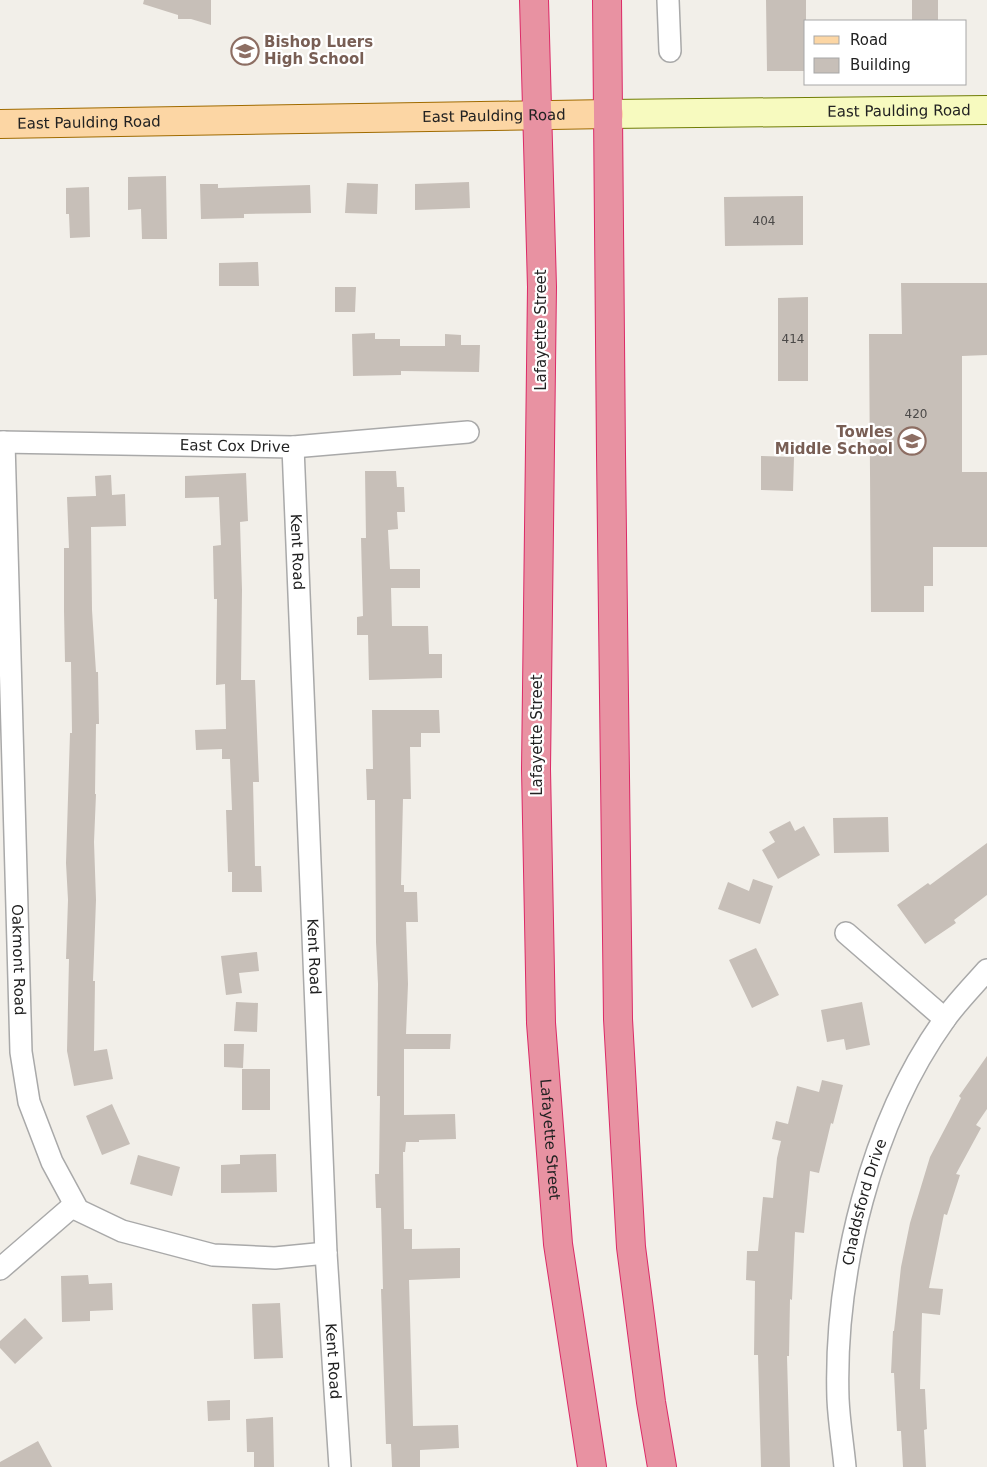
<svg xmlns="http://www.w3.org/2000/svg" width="987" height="1467" font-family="'DejaVu Sans',sans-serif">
  <rect width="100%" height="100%" fill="#f2efe9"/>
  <path fill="#c7bfb8" d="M 144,0 L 211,0 L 211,25 L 191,19 L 178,19 L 178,15 L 143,4 Z
    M 766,0 L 806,0 L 806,71 L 767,71 Z
    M 912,0 L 938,0 L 938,21 L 912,21 Z
    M 166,176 L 167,239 L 142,239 L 141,209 L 128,210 L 128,177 Z
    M 469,182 L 470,208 L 415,210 L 415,184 Z
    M 347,183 L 378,184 L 377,214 L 345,213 Z
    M 200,184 L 218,184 L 218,188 L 310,185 L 311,213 L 244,214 L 244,218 L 201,219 Z
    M 89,187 L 90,237 L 70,238 L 69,214 L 66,214 L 66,188 Z
    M 803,196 L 803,245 L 725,246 L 724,197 Z
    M 258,262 L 259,286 L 219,286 L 219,263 Z
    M 901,283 L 987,283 L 987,355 L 962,356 L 962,472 L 987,472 L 987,547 L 933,547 L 933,586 L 924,586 L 924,612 L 871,612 L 869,334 L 902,334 Z
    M 335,287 L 356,287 L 355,312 L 335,312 Z
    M 808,297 L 808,381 L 778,381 L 778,298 Z
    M 375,333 L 375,339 L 400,339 L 400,346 L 445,346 L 445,334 L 461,335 L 461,345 L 480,345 L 479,372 L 401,371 L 401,375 L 353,376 L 352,334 Z
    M 761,456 L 794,457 L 793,491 L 761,490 Z
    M 365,471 L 396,471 L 397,487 L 404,487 L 405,512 L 397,512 L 398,529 L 388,530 L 390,569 L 420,569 L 420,588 L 391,588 L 392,626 L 428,626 L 429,654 L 442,654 L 442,678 L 369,680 L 368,635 L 357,635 L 357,617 L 363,616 L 361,538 L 366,538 Z
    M 246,473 L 248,521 L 240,522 L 242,590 L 241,680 L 255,680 L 259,782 L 253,782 L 255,866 L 261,866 L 262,892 L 232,892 L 232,872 L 228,872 L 226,810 L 232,810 L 230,759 L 222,759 L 222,749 L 196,750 L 195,730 L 226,729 L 225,684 L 216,685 L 217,599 L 214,599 L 213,546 L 221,545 L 219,497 L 185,498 L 185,476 Z
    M 111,475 L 112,495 L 125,494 L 126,526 L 91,527 L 92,610 L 96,672 L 98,672 L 99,724 L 96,724 L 95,794 L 96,794 L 94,842 L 96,900 L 93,981 L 95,981 L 94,1051 L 107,1049 L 113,1079 L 74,1086 L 67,1051 L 69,959 L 66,959 L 68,900 L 66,863 L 70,733 L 72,733 L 71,662 L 65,662 L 64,611 L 64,548 L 69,548 L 67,497 L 96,496 L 95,476 Z
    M 372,710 L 439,710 L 440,733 L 421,733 L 421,747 L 410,747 L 411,799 L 403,799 L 401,885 L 404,885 L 404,892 L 417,892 L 418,922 L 406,922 L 408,984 L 406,1034 L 451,1034 L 450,1049 L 404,1049 L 404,1115 L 455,1114 L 456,1139 L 419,1140 L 419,1142 L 406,1142 L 405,1152 L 403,1152 L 404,1229 L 412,1229 L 412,1249 L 460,1248 L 460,1278 L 409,1280 L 413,1426 L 458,1425 L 459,1448 L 420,1450 L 420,1467 L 392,1467 L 391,1444 L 386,1444 L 381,1289 L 383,1289 L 381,1208 L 376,1208 L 375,1174 L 379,1174 L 380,1096 L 377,1096 L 378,984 L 376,942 L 375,800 L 367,800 L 366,769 L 373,769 Z
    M 888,817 L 889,852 L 834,853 L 833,818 Z
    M 790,821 L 795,831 L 804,826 L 820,855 L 778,879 L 762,850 L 775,842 L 769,832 Z
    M 987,843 L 987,895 L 954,920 L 956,923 L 925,944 L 897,905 L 928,883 L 930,885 Z
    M 753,879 L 773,886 L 760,924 L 718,909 L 728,882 L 749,891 Z
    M 756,948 L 779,995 L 752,1008 L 729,960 Z
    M 257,952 L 259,971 L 239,973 L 242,993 L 226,995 L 221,956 Z
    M 236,1002 L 258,1003 L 257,1032 L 234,1031 Z
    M 862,1002 L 870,1045 L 846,1050 L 844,1039 L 827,1042 L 821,1010 Z
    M 224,1044 L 244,1044 L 243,1068 L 224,1067 Z
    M 987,1056 L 987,1109 L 976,1125 L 981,1128 L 956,1174 L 960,1175 L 947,1215 L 944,1214 L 929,1288 L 943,1289 L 940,1315 L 922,1313 L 920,1389 L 925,1389 L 927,1429 L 924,1430 L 926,1467 L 903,1467 L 901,1431 L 897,1431 L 894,1373 L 891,1373 L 893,1331 L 894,1331 L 901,1267 L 910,1223 L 930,1157 L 961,1098 L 959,1096 Z
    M 242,1069 L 270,1069 L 270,1110 L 242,1110 Z
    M 822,1080 L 843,1085 L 833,1124 L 831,1123 L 819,1173 L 810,1171 L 804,1233 L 795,1232 L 792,1300 L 790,1299 L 789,1356 L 787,1356 L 790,1467 L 761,1467 L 758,1355 L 754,1355 L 755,1281 L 746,1280 L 747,1251 L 758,1251 L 763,1197 L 773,1198 L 777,1158 L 781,1141 L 772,1139 L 776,1121 L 788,1124 L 797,1086 L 819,1092 Z
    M 112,1104 L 130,1144 L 102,1155 L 86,1116 Z
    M 276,1154 L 277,1192 L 221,1193 L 221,1165 L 240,1164 L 240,1155 Z
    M 138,1155 L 180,1167 L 172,1196 L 130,1184 Z
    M 88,1275 L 89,1284 L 112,1283 L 113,1310 L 90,1311 L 90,1321 L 62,1322 L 61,1276 Z
    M 280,1303 L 283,1358 L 254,1359 L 252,1304 Z
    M 25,1318 L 43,1338 L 15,1364 L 0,1348 L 0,1341 Z
    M 230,1400 L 230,1420 L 208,1421 L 207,1401 Z
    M 273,1417 L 274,1467 L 254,1467 L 254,1452 L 247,1452 L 246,1419 Z
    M 38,1441 L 52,1467 L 0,1467 L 0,1462 Z"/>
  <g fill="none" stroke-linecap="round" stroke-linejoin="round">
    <g stroke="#a9a9a9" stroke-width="24">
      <g id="street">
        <path d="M 668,0 L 670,51"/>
        <path id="s1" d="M 0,442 L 293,447 L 468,432"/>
        <path id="s2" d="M 4,442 L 21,1052 L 29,1102 L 52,1162 L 78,1210 L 122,1231 L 213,1255 L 275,1258 L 326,1253"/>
        <path id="s3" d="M 293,447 L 326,1253 L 340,1467"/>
        <path d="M 846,933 L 945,1019"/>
        <path d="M 0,1269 L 74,1205"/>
        <path id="s4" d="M 845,1467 C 843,1445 839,1422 838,1399 C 834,1273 871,1122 945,1019 C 958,1001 973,986 987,970"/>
      </g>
    </g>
    <g stroke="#707d05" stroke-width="30">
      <g id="secondary">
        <path id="s5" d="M 609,114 L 987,110"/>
      </g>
    </g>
    <g stroke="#a06b00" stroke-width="30">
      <g id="primary">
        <path id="s6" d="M 0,124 L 609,114"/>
      </g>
    </g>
    <g stroke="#dc2a67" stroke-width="30">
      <g id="highway">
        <path id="s7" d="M 534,0 L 542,287 L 536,769 L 541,1023 L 558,1244 L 592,1467"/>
        <path d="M 607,0 L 611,454 L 618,1019 L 631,1247 L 651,1402 L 662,1467"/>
      </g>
    </g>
    <use href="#street" stroke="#fff" stroke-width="21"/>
    <use href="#secondary" stroke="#f7fabf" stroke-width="28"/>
    <use href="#primary" stroke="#fcd6a4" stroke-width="28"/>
    <use href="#highway" stroke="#e892a2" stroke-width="28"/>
  </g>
  <defs>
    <g id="school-ring" transform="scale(1.4375)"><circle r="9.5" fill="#fff" stroke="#8d6e63" stroke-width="1.5"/><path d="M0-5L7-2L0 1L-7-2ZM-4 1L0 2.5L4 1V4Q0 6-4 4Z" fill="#8d6e63"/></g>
  </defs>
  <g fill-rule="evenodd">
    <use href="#school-ring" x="245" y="51"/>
    <use href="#school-ring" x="912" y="441"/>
  </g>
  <g text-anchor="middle" stroke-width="4.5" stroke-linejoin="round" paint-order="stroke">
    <g font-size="12" fill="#4b4948">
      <text x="764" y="225">404</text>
      <text x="793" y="343">414</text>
      <text x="916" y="418">420</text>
    </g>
    <g font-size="15" font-weight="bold" fill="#785e54" stroke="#fff" text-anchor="start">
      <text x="264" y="47">Bishop Luers<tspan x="264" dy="17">High School</tspan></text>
      <text x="893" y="437" text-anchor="end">Towles<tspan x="893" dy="17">Middle School</tspan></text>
    </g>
    <g font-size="15" fill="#222" stroke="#fff">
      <text dy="5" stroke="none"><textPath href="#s5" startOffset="290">East Paulding Road</textPath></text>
      <text dy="5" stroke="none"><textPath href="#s6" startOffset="494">East Paulding Road</textPath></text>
      <text dy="5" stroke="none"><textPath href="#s6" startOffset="89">East Paulding Road</textPath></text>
      <text transform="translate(541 330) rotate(-90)" y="5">Lafayette Street</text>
      <text dy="5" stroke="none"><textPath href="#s1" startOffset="235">East Cox Drive</textPath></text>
      <text dy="5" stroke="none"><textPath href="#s3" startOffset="105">Kent Road</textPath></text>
      <text transform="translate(537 735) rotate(-90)" y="5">Lafayette Street</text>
      <text dy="5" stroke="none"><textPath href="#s3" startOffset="510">Kent Road</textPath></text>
      <text dy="5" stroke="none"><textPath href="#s2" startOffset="518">Oakmont Road</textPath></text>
      <text dy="5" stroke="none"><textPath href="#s7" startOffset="1140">Lafayette Street</textPath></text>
      <text dy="5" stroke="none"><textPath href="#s4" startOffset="268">Chaddsford Drive</textPath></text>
      <text dy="5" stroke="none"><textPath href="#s3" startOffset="915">Kent Road</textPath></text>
    </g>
  </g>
  <rect x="804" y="20" width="162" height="65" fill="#ffffff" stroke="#a7a7a7"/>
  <rect x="814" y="36" width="25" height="8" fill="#fcd6a4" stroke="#a7a7a7"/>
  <text x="850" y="45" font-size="15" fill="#222222">Road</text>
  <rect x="814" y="58" width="25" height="15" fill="#c7bfb8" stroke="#a7a7a7"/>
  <text x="850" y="70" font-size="15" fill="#222222">Building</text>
</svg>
